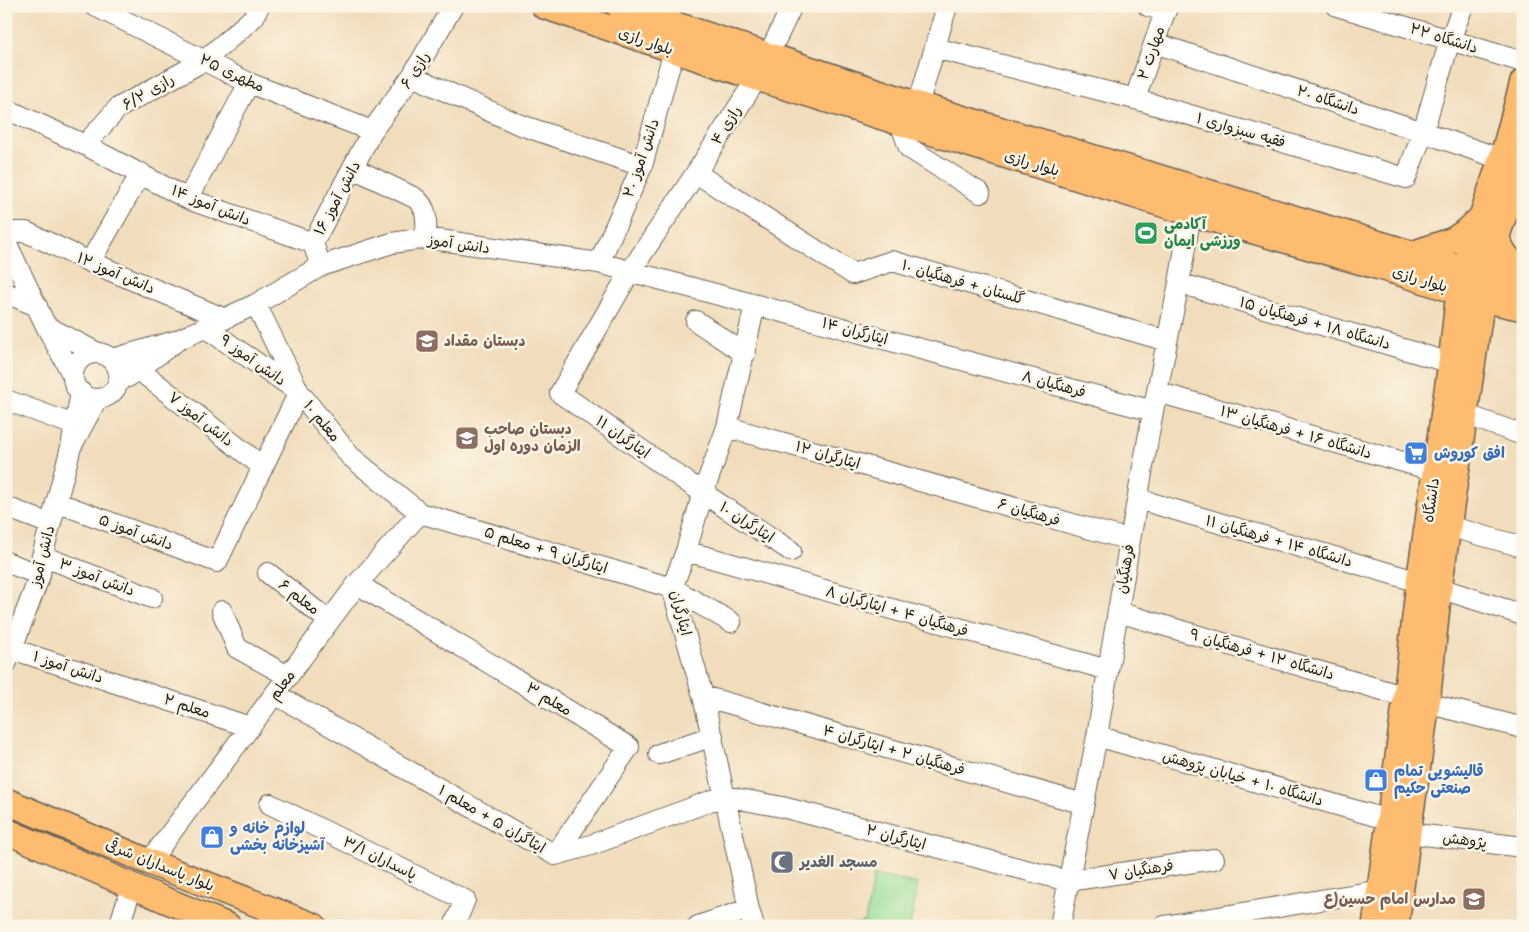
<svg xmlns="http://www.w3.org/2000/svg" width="1529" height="932" font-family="'Playpen Sans','Playpen Sans Arabic',sans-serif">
  <rect width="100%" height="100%" fill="#fcf5e5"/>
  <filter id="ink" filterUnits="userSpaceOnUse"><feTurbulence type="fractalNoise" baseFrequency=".02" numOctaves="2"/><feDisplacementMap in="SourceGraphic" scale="10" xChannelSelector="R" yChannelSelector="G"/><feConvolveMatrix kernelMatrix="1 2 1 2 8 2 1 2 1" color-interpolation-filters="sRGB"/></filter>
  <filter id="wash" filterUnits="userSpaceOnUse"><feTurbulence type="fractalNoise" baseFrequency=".0096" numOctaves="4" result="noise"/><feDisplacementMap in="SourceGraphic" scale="20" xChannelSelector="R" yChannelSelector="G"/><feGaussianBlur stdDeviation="1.12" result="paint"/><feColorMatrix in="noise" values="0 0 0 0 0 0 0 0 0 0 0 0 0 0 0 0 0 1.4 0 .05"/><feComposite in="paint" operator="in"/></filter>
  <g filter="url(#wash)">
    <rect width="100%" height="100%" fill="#f1ddbc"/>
    <path fill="#99df98" stroke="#5a7e5a" d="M 874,875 L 918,884 L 910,926 L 844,926 L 865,921 Z"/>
  </g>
  <g filter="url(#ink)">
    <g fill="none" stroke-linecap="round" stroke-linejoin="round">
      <g stroke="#676054" stroke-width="22">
        <path id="minor" d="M 95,6 L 249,83 L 372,131
          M 1148,6 L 1166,11
          M 1337,6 L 1523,62
          M 1155,43 L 1423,132 L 1501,159
          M 935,48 L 1135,99 L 1406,178 L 1423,132 L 1450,40 L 1463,6
          M 768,56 L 792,6
          M 412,76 L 518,124 L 642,166
          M 757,78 L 696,173 L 630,272 L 560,393 L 703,493 L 791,551
          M 1135,99 L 1167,6
          M 918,105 L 947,6
          M 6,109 L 85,145 L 188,199 L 313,243
          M 900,122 L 909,148 L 980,193
          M 85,145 L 118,108 L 205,60 L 254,17 L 259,6
          M 353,168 L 415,198 C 429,209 426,221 426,238
          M 696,173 L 853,274 L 892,261 L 1167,341
          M 188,199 L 249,83
          M 6,232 L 26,232 L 90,262 L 225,319
          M 6,242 L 46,326
          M 317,255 L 313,243 L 372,131 L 412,76 L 453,6
          M 90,262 L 141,173
          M 599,263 L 642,166 L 674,50
          M 1179,283 L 1451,363
          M 6,293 L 37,306
          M 256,304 L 299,392 L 350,456 L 420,513 L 672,588 L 731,622
          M 696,321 L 745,354
          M 178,340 L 256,304 L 321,266 L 392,243 L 426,238 L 599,263 L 1153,411
          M73 376a23 23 0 1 1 46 0a23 23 0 1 1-46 0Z
          M 112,359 L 178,340 L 128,377
          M 139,370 L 263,467
          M 73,376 L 46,326 L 96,352
          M 81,392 L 71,447 L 97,399
          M 1157,392 L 1435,471
          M 6,400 L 74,425
          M 1464,414 L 1523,435
          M 727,427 L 1130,540
          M 1138,499 L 1419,582
          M 56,502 L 217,562 L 299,392 L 206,328
          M 6,507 L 50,524
          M 1448,526 L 1523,547
          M 686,551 L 1108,670
          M 42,556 L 152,598
          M 6,562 L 40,575
          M 268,573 L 329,621
          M 357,584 L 629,747 L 555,855
          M 1439,588 L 1523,615
          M 222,611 L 237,648 L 288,676
          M 1118,612 L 1406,697
          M 12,649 L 250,727
          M 6,664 L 40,575 L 42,556 L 71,447
          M 275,694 L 555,855 L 591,845 L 724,796 L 782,807 L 1068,881 L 1214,859
          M 703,696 L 1084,804
          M 1427,703 L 1523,728
          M 1097,736 L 1389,820
          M 659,754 L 713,736
          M 270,804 L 465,900 L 454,926
          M 1408,833 L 1523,847
          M 149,862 L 357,584 L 420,513
          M 119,926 L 132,886
          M 698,926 L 749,909
          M 754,926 L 749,909 L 703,696 L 672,588 L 686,551 L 703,493 L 727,427 L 755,305
          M 1060,926 L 1097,736 L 1130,540 L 1153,411 L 1179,283 L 1191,213
          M 1164,926 L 1381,890"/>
      </g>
      <g stroke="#676054" stroke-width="28">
        <path id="major" d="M 544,6 L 757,78 L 1191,213 L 1397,272 L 1482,299 L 1523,308
          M 619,6 L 918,105 L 1523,287
          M 1496,238 L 1504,253 L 1523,276
          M 1412,254 L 1453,240 L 1467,231 L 1481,218
          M 6,801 L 149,862 L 314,926
          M 6,831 L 132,886 L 228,926
          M 1375,926 L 1406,697 L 1419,582 L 1451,363 L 1459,292 L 1464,270 L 1506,145 L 1523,82
          M 1396,926 L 1408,833 L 1427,703 L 1439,588 L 1482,299 L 1496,238 L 1523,162"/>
      </g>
      <use href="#minor" stroke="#fff" stroke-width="20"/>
      <use href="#major" stroke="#febc70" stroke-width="25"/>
    </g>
  </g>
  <defs>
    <g id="stadium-square" transform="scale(1.25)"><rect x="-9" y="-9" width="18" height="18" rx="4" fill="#2e9e5b" stroke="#fcf5e5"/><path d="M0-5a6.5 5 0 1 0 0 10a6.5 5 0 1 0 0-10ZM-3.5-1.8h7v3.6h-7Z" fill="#fff"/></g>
    <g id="school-square" transform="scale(1.25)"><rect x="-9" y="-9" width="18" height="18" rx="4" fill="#8d6e63" stroke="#fcf5e5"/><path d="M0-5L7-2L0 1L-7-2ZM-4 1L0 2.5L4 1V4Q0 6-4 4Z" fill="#fff"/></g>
    <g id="supermarket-square" transform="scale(1.25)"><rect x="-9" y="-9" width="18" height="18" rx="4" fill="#3f7fe0" stroke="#fcf5e5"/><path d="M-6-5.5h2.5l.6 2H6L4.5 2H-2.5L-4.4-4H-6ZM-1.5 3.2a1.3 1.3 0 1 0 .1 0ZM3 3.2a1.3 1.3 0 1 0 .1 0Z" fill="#fff"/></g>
    <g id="shop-square" transform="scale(1.25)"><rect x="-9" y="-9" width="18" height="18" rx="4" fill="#3f7fe0" stroke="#fcf5e5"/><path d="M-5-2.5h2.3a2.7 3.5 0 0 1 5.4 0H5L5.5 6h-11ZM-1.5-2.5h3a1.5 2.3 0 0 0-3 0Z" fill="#fff"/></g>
    <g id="mosque-square" transform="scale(1.25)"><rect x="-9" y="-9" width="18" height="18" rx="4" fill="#6b7280" stroke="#fcf5e5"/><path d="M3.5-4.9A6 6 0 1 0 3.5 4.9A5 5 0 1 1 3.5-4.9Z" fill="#fff"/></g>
  </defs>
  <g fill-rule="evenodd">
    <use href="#stadium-square" x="1146" y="233"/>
    <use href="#school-square" x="427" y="341"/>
    <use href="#school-square" x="467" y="438"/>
    <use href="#supermarket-square" x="1416" y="453"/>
    <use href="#shop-square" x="1376" y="780"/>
    <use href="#shop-square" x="212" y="837"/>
    <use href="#mosque-square" x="782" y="862"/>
    <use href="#school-square" x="1474" y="899"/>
  </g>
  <g text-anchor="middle" stroke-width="5" stroke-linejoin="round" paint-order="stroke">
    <g font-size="15" fill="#1c1c1c" stroke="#fcf5e5">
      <text transform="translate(1444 38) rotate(17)" y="5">دانشگاه ۲۲</text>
      <text transform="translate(646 41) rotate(19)" y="5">بلوار رازی</text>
      <text transform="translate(1151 53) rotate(-71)" y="5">مهارت ۲</text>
      <text transform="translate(415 70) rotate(-57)" y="5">رازی ۶</text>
      <text transform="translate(232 73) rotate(25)" y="5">مطهری ۲۵</text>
      <text transform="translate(148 92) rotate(-30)" y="5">رازی ۶/۲</text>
      <text transform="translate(1328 100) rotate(18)" y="5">دانشگاه ۲۰</text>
      <text transform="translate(726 125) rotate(-58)" y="5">رازی ۴</text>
      <text transform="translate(1241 130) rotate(16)" y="5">فقیه سبزواری ۱</text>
      <text transform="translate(641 158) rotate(-71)" y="5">دانش آموز ۲۰</text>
      <text transform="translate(1032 163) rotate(17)" y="5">بلوار رازی</text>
      <text transform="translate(337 198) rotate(-62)" y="5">دانش آموز ۱۶</text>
      <text transform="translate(211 205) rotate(22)" y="5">دانش آموز ۱۴</text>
      <text transform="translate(459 244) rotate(8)" y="5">دانش آموز</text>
      <text transform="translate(116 273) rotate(23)" y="5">دانش آموز ۱۲</text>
      <text transform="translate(1420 279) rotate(17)" y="5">بلوار رازی</text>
      <text transform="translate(963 282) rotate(16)" y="5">گلستان + فرهنگیان ۱۰</text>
      <text transform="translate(1315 323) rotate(16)" y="5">دانشگاه ۱۸ + فرهنگیان ۱۵</text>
      <text transform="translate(855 331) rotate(15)" y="5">ایثارگران ۱۴</text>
      <text transform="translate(253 360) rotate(35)" y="5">دانش آموز ۹</text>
      <text transform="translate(1054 384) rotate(15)" y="5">فرهنگیان ۸</text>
      <text transform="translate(201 419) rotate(38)" y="5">دانش آموز ۷</text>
      <text transform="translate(322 421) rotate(51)" y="5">معلم ۱۰</text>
      <text transform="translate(1296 432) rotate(16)" y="5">دانشگاه ۱۶ + فرهنگیان ۱۳</text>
      <text transform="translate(623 437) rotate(35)" y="5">ایثارگران ۱۱</text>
      <text transform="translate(828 455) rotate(16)" y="5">ایثارگران ۱۲</text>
      <text transform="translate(1431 500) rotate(-82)" y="5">دانشگاه</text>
      <text transform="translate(1029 512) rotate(16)" y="5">فرهنگیان ۶</text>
      <text transform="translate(747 522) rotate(33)" y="5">ایثارگران ۱۰</text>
      <text transform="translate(136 532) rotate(20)" y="5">دانش آموز ۵</text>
      <text transform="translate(1279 541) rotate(16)" y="5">دانشگاه ۱۴ + فرهنگیان ۱۱</text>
      <text transform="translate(546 550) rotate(17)" y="5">ایثارگران ۹ + معلم ۵</text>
      <text transform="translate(42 556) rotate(-76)" y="5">دانش آموز</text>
      <text transform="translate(1125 569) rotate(-81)" y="5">فرهنگیان</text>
      <text transform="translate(97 577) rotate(21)" y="5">دانش آموز ۳</text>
      <text transform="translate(299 597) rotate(38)" y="5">معلم ۶</text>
      <text transform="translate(897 611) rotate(16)" y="5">فرهنگیان ۴ + ایثارگران ۸</text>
      <text transform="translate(681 613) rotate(76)" y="5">ایثارگران</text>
      <text transform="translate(1262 654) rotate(16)" y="5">دانشگاه ۱۲ + فرهنگیان ۹</text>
      <text transform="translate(68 667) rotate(18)" y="5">دانش آموز ۱</text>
      <text transform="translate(282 685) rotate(-53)" y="5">معلم</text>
      <text transform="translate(549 699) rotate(31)" y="5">معلم ۳</text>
      <text transform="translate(187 706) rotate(18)" y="5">معلم ۲</text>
      <text transform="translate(894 750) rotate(16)" y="5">فرهنگیان ۲ + ایثارگران ۴</text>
      <text transform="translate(1243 778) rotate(16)" y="5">دانشگاه ۱۰ + خیابان پژوهش</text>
      <text transform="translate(492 819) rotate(30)" y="5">ایثاگران ۵ + معلم ۱</text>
      <text transform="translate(896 837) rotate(15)" y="5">ایثارگران ۲</text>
      <text transform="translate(1465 840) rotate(7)" y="5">پژوهش</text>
      <text transform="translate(380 858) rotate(26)" y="5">پاسداران ۳/۱</text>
      <text transform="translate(160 865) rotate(22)" y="5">بلوار پاسداران شرقی</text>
      <text transform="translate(1141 870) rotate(-9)" y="5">فرهنگیان ۷</text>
    </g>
    <g font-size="15" font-weight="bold" fill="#27864d" stroke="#fcf5e5" text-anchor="start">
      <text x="1164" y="229">آکادمی<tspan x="1164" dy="17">ورزشی ایمان</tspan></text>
    </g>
    <g font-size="15" font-weight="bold" fill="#785e54" stroke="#fcf5e5" text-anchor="start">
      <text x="444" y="346">دبستان مقداد</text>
      <text x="484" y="434">دبستان صاحب<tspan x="484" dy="17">الزمان دوره اول</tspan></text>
      <text x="1456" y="904" text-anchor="end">مدارس امام حسین(ع</text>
    </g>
    <g font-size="15" font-weight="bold" fill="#366cbe" stroke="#fcf5e5" text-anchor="start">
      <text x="1434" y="458">افق کوروش</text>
      <text x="1394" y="776">قالیشویی تمام<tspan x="1394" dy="17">صنعتی حکیم</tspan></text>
      <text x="230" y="833">لوازم خانه و<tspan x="230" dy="17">آشپزخانه بخشی</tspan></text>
    </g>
    <g font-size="15" font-weight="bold" fill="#5b616d" stroke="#fcf5e5" text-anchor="start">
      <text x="800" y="867">مسجد الغدیر</text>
    </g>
  </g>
  <rect width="1529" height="932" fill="none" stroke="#fcf5e5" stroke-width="25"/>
</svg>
